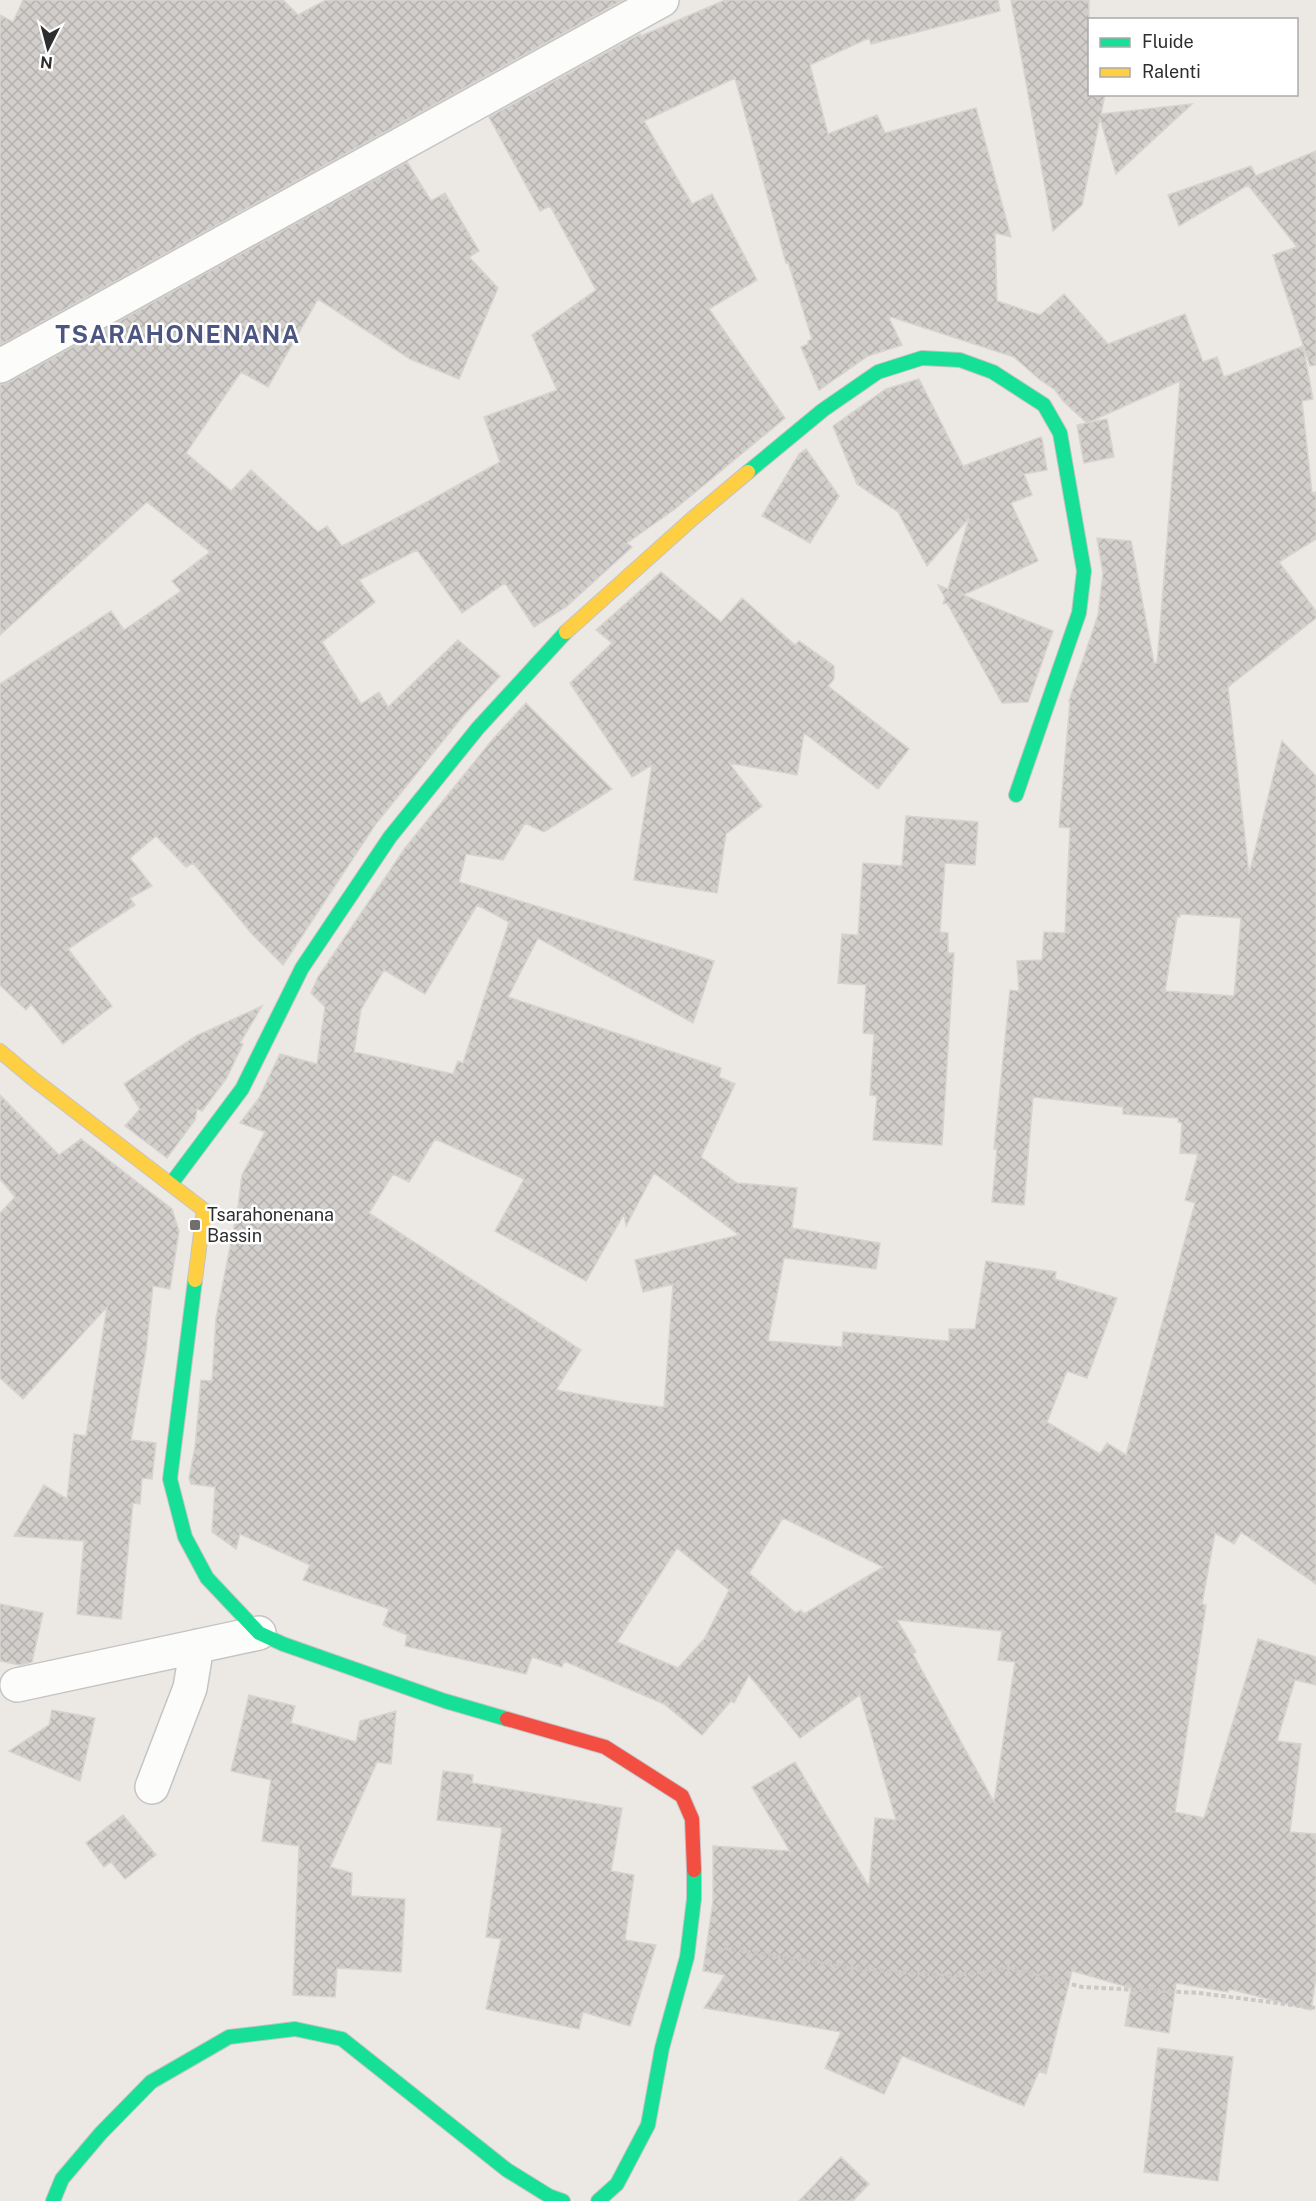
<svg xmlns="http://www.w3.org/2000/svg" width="1316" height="2201" font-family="'Public Sans',sans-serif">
  <defs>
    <pattern id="building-cross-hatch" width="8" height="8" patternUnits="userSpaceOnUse" patternTransform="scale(1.5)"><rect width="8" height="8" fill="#d1cecb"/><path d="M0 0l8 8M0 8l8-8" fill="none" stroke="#b4b1af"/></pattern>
  </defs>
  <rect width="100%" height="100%" fill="#ece8e4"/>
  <path fill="url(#building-cross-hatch)" stroke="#d7d4d0" stroke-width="1.5" fill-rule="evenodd" d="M 23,0 L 283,0 L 298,15 L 326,0 L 623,0 L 0,345 L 0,15 L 13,22 Z
    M 725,0 L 998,0 L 1000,11 L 871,44 L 869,38 L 810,65 L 828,134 L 877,115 L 885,133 L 976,108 L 1011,237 L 995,233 L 997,301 L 1040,315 L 1064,294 L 1108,344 L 1185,314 L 1203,362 L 1217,357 L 1224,377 L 1303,346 L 1313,399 L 1302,401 L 1312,493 L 1316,492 L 1316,539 L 1279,562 L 1316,611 L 1316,618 L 1228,687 L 1249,874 L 1282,741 L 1316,776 L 1316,1584 L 1241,1532 L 1234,1544 L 1215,1533 L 1202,1604 L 1206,1605 L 1175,1812 L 1204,1818 L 1258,1639 L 1316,1657 L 1316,1685 L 1295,1680 L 1277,1741 L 1301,1744 L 1290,1832 L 1316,1834 L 1316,1978 L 1311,2010 L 1229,1989 L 1228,1992 L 1176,1983 L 1169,2033 L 1125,2026 L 1131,1988 L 1072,1971 L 1046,2074 L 1039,2071 L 1024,2106 L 902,2056 L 884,2094 L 825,2068 L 841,2032 L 704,2008 L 725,1975 L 703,1971 L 713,1901 L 713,1846 L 790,1851 L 752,1787 L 795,1762 L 869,1887 L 875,1818 L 896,1820 L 860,1695 L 800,1738 L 749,1675 L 734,1703 L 731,1701 L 702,1735 L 664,1704 L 564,1661 L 562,1667 L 532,1657 L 526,1674 L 405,1646 L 407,1635 L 383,1625 L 389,1609 L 303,1580 L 310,1565 L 240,1534 L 236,1549 L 212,1532 L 215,1487 L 191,1484 L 189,1478 L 195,1447 L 201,1380 L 212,1381 L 216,1318 L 238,1207 L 242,1175 L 265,1132 L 240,1123 L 259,1098 L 280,1054 L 317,1064 L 325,1007 L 311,993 L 318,977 L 405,848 L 492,740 L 526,703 L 612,789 L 544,832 L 525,823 L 503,860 L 466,854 L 459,882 L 714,961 L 693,1023 L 538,938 L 508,997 L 721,1068 L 719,1077 L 735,1084 L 701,1157 L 737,1183 L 797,1188 L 792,1228 L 880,1243 L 876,1269 L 784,1258 L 768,1341 L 842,1347 L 843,1332 L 949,1341 L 949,1329 L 975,1329 L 986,1261 L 1056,1272 L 1055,1279 L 1117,1298 L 1087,1378 L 1067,1371 L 1047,1422 L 1100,1454 L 1107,1443 L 1126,1455 L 1195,1203 L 1185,1200 L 1198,1154 L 1180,1153 L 1182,1123 L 1178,1122 L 1178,1118 L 1123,1114 L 1123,1107 L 1033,1097 L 1024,1205 L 992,1202 L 997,1149 L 994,1149 L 1010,990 L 1019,991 L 1017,961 L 1042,960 L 1044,932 L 1065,933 L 1070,828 L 1059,827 L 1070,701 L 1069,701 L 1098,615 L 1103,573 L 1097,538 L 1131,541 L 1154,663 L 1157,663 L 1180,381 L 1087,423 L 1064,402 L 1055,390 L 1039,379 L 1014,357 L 888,316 L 902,345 L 868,356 L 819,390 L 801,347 L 808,344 L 808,341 L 812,339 L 788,262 L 786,263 L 735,78 L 644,121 L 692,204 L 712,194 L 757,280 L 709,309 L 785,418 L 675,509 L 627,543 L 632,547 L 566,607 L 534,627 L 505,583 L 462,613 L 417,550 L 359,580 L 375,602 L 322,642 L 361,704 L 379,692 L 388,707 L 458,640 L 500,676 L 463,716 L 375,825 L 283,965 L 252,934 L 193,863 L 186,867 L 156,836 L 130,858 L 152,886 L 130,898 L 135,905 L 68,949 L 112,1006 L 63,1044 L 31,1004 L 26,1010 L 0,985 L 0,684 L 111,611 L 124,630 L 181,591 L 172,581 L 210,552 L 147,502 L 0,635 L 0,385 L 9,382 L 407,162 L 431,201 L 445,193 L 479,251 L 469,257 L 498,288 L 459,379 L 410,359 L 318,299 L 268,387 L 241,372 L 186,453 L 231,491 L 251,470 L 318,532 L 327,526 L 342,546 L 414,509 L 500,462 L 484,417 L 557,390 L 532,335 L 596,290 L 550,206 L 540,211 L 489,117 L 640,34 L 641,36 ZM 477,905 L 509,922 L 463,1063 L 458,1061 L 453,1074 L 354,1052 L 361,1009 L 384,970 L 425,994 ZM 1180,914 L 1241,918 L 1234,996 L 1165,991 L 1177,917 L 1180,917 ZM 435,1139 L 524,1179 L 495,1231 L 586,1281 L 624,1214 L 626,1226 L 654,1173 L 739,1235 L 635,1260 L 643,1292 L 673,1284 L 664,1407 L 628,1403 L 556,1390 L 581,1350 L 369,1213 L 393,1174 L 409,1182 ZM 783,1518 L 883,1567 L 804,1614 L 801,1610 L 796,1613 L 749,1573 ZM 677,1548 L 729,1590 L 705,1638 L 678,1668 L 617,1642 ZM 897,1620 L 1002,1631 L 998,1660 L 1015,1662 L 994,1802 L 913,1654 L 916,1652 Z
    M 1011,0 L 1089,0 L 1089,94 L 1105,94 L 1101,114 L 1192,104 L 1116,174 L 1100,118 L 1082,205 L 1053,231 Z
    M 1316,151 L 1316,365 L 1310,366 L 1273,255 L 1297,247 L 1248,185 L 1179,226 L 1168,195 L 1251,166 L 1256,176 Z
    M 919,379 L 963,466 L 1041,437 L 1042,439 L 1047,470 L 1024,474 L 1032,495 L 1011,503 L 1038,561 L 963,595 L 1053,631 L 1028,702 L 1002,703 L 947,603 L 943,604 L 945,598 L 938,585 L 948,589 L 969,518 L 927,566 L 898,512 L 857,484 L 833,426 L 886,389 Z
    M 1107,419 L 1114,457 L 1084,463 L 1077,425 Z
    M 806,449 L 839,496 L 810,543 L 762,516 L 799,454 Z
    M 661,572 L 721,622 L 742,598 L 795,645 L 799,641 L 834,666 L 834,679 L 828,686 L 909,749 L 878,789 L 804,733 L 797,775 L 729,763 L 762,806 L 726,834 L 717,893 L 634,880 L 652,765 L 632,777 L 570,683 L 612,643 L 596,630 Z
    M 906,816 L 978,822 L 975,865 L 945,863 L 940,932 L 948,933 L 948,953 L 954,953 L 942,1145 L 873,1140 L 877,1096 L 870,1095 L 874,1034 L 863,1033 L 866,985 L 838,983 L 842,934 L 858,935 L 863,863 L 902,866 Z
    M 262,1006 L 240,1043 L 243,1044 L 226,1079 L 202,1111 L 197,1109 L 195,1120 L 167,1158 L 125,1126 L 140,1109 L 124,1084 L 196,1036 Z
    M 0,1095 L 59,1155 L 81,1139 L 172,1209 L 179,1231 L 170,1289 L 153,1286 L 146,1350 L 131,1440 L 156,1443 L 152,1479 L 142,1478 L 140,1504 L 133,1503 L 121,1619 L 77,1614 L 84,1541 L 14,1536 L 44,1485 L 67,1499 L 74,1434 L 86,1436 L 107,1307 L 23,1399 L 0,1378 L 0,1213 L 15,1197 L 0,1179 Z
    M 0,1604 L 43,1613 L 32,1662 L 20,1665 L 0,1661 Z
    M 249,1695 L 295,1706 L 291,1723 L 356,1742 L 360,1721 L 396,1711 L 391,1764 L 377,1762 L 330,1867 L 352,1873 L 351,1896 L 405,1899 L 401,1972 L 337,1968 L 335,1997 L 293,1995 L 299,1846 L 262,1841 L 271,1780 L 231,1771 Z
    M 52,1710 L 95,1718 L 80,1781 L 9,1751 L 49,1725 Z
    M 443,1771 L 473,1775 L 472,1783 L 622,1808 L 611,1871 L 634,1875 L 625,1940 L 656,1945 L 630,2026 L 583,2012 L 579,2029 L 486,2009 L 501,1939 L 486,1937 L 502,1828 L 437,1820 Z
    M 123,1815 L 156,1855 L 125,1879 L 111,1862 L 104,1867 L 86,1843 Z
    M 1158,2048 L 1233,2057 L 1218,2181 L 1144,2172 Z
    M 841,2157 L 869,2184 L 853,2201 L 799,2201 Z"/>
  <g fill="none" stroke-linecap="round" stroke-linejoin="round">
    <g stroke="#c5c4c5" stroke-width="36">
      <path id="street" d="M 0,366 L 662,0
        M 17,1685 L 259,1633
        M 152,1787 L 190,1688 L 197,1646"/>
    </g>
    <g stroke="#c5c4c5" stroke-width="16">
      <path id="fast" d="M 748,472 L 823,410 L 878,372 L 922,358 L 960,360 L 993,372 L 1044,405 L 1060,433 L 1084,571 L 1079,613 L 1016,795
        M 171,1184 L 242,1089 L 302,968 L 390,837 L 478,728 L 566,632
        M 195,1280 L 170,1479 L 185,1537 L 207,1578 L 259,1633 L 283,1644 L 445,1701 L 507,1719
        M 53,2201 L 62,2179 L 101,2133 L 151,2082 L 229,2037 L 295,2029 L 342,2039 L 507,2170 L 549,2196 L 563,2201
        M 598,2201 L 617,2184 L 648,2125 L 662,2048 L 687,1957 L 694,1899 L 694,1870"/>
    </g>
    <g stroke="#c5c4c5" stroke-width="16">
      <path id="slow" d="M 566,632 L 692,519 L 748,472
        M 0,1051 L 32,1078 L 204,1210 L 195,1280"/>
    </g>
    <g stroke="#c5c4c5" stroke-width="16">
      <path id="jam" d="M 507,1719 L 605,1747 L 682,1796 L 692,1819 L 694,1870"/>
    </g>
    <path stroke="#c9c9c8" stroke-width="4" stroke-dasharray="4.5 3" stroke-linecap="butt" d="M 724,1948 L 850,1968 L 950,1976 L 1011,1968 L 1082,1987 L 1199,1993 L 1316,2008"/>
    <use href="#street" stroke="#fcfcfb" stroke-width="33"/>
    <use href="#fast" stroke="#16e098" stroke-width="14"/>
    <use href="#slow" stroke="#ffcf43" stroke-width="14"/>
    <use href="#jam" stroke="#f24e42" stroke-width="14"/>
  </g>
  <rect fill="#706f6e" stroke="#fff" stroke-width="2" x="189" y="1219" width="12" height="12" rx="3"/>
  <g text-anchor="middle" stroke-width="5" stroke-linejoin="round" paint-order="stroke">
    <g font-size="18" fill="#2e2e2e" stroke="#fff" text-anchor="start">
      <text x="207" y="1221">Tsarahonenana<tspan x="207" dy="21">Bassin</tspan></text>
    </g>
    <g font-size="24" font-weight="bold" letter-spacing="1.5" fill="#4d5680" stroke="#fff">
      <text x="178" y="343">TSARAHONENANA</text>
    </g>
  </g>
  <rect x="1088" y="18" width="210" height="78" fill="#ffffff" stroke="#ababab" stroke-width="1.5"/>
  <rect x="1100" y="38" width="30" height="9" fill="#16e098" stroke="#ababab" stroke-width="1.5"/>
  <text x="1142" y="48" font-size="18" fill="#2e2e2e">Fluide</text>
  <rect x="1100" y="68" width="30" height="9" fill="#ffcf43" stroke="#ababab" stroke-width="1.5"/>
  <text x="1142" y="78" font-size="18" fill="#2e2e2e">Ralenti</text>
  <g transform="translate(48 48) rotate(186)" stroke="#ffffff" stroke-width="4.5" paint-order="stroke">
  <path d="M0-4.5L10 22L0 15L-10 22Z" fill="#2e2e2e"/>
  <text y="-9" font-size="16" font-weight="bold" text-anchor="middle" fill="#2e2e2e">N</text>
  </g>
</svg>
